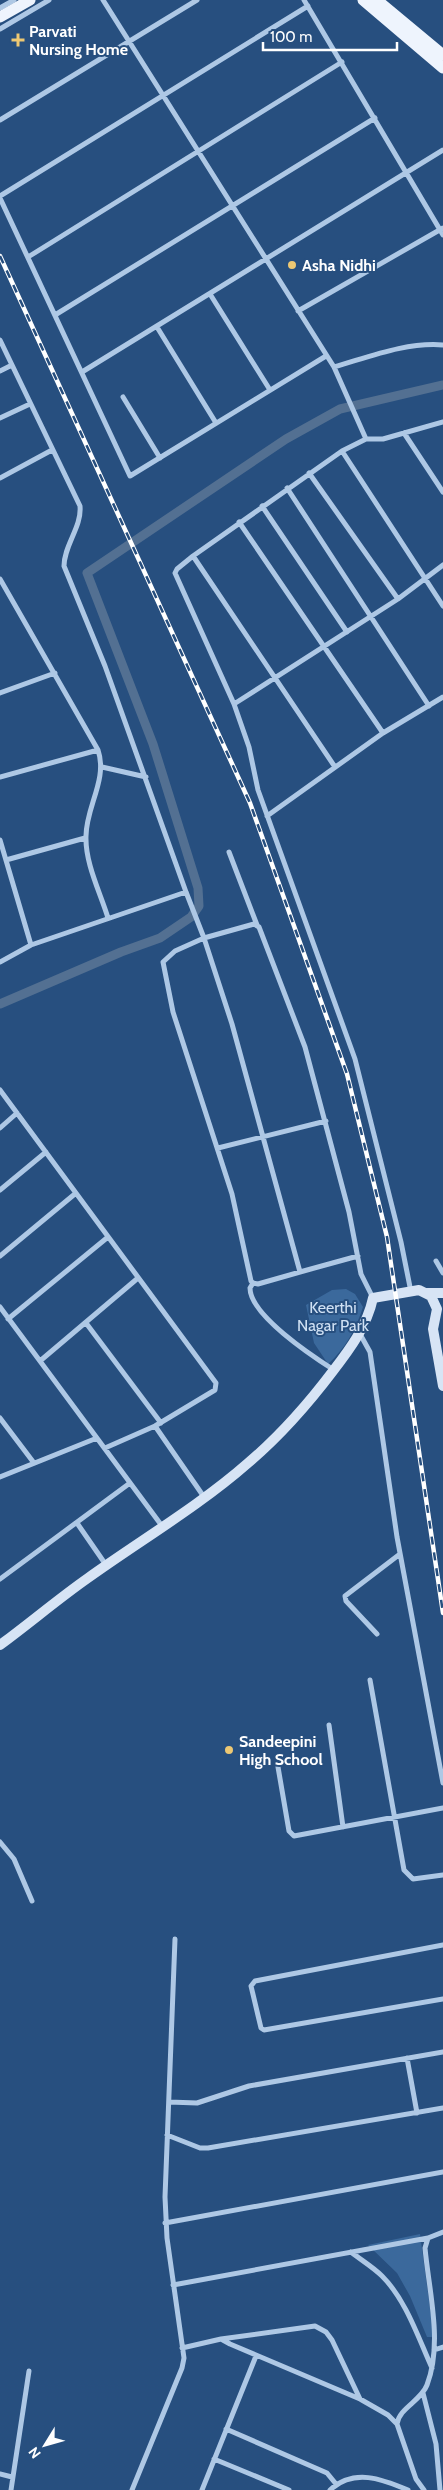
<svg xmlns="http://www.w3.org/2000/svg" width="443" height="2490" font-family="Cabin,sans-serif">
  <rect width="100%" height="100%" fill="#274f7f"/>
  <path fill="#3b699c" d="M 346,1289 L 355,1294 L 363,1307 C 356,1329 345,1349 328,1364 L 314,1343 L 306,1305 L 332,1290 Z
    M 420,2234 L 434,2337 L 427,2337 L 410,2296 L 397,2273 L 368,2245 Z"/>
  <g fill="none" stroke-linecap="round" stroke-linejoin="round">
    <path stroke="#537092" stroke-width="9" d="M 0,1004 L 121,952 L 160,938 L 191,917 L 199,906 L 198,888 L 153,744 L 87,573 L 286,439 L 340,409 L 443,385"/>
    <path stroke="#aec8e5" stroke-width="5" d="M 103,0 L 334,367 L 366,439
      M 304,0 L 443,235
      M 0,8 L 14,0
      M 0,29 L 49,0
      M 0,120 L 197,0
      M 0,196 L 308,6
      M 0,198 L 130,476 L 326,356
      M 28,257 L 342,62
      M 210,294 L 270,390
      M 298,311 L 443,228
      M 55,315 L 375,118
      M 157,327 L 216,423
      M 0,340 L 80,506 C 82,527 64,545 64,566 L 105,666 L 186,892 L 204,938 L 254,924 L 259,927 L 305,1047 L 349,1212 L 361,1274 L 373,1298
      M 334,367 C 369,357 406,342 443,345
      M 0,371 L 12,365
      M 82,372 L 443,150
      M 123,397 L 160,458
      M 0,418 L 30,404
      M 404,433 L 443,492
      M 342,451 L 443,606
      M 309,473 L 398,599
      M 0,478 L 52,450
      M 287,488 L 429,706
      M 262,506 L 347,632
      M 239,522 L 383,733
      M 193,556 L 335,767
      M 0,579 L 98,750 C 108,779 86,807 86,836 C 85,863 100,892 108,918
      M 0,693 L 55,673
      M 234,704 L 398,599 L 443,565
      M 102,767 L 146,777
      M 0,777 L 98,750
      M 267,816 L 383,733 L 443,697
      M 0,840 L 31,945
      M 229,852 L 257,925
      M 6,860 L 85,838
      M 0,962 L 31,945 L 186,892
      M 0,1090 L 216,1383 L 215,1390 L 155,1426 L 105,1448
      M 0,1128 L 17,1113
      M 218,1148 L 326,1121
      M 0,1190 L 46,1152
      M 0,1256 L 76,1193
      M 436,1261 L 443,1273
      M 300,1272 L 258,1284 L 253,1283 L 251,1281 L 232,1194 L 173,1012 L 163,962 L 175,951 L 204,938 L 232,1024 L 300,1272 L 358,1256
      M 253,1283 L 250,1288 C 250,1315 312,1356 334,1370
      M 411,1292 L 401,1242 L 355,1059 L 258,790 L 249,747 L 234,704 L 175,573 L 177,569 L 193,556 L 342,451 L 366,439 L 383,439 L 443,422
      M 0,1307 L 162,1526
      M 8,1319 L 108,1237
      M 86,1323 L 161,1423
      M 360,1334 L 370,1352 L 397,1537 L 443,1783
      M 40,1361 L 138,1278
      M 0,1418 L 34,1463
      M 155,1426 L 204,1497
      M 0,1477 L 97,1438
      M 77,1523 L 106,1565
      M 0,1579 L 130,1483
      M 377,1634 L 346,1601 L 345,1596 L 400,1554
      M 370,1680 L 404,1870 L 413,1879 L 443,1875
      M 329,1725 L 343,1827
      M 278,1767 L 289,1831 L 294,1836 L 443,1808
      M 0,1842 L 14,1859 L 32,1901
      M 443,1945 L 255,1981 L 251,1986 L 261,2028 L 264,2030 L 443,1999
      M 407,2058 L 417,2113
      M 169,2102 L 197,2103 L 249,2086 L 443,2052
      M 167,2135 L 200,2148 L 208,2148 L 443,2108
      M 165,2223 L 443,2172
      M 351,2252 C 361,2260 373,2267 382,2276 C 406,2300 418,2337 432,2368
      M 173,2285 L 428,2238
      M 221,2339 L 230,2344 L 360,2399 L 388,2415 L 397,2424
      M 182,2348 L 221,2339 L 315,2326 L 326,2332 L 332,2340 L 360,2399
      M 434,2350 L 443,2347
      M 423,2393 L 436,2444 L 440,2490
      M 226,2429 L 327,2473 L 336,2484
      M 214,2459 L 289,2490
      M 0,2474 L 12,2477
      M 11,2490 L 29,2371
      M 132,2490 L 182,2368 L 184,2358 L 167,2238 L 165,2197 L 175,1939
      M 202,2490 L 256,2356
      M 330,2490 C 354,2468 382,2479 408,2490
      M 424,2490 L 416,2479 L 397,2424 C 399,2408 421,2401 427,2385 C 443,2343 429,2292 425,2248 L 428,2238 L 443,2232"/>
    <path stroke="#d7e4f5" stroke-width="10" d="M 426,1293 L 443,1293
      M 0,1645 C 30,1623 58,1599 88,1578 C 141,1540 199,1506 248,1463 C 280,1436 308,1404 333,1371 C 350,1349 367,1326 373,1298 L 419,1290 L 431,1296 L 437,1309 L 433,1329 L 443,1386"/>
    <path stroke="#eef4fd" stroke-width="11" d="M 363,0 L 443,68
      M 377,0 L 443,55
      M 0,17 L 30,0"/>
    <g stroke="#fff" stroke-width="4.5">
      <path id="rail" d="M 0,256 L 250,803 L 347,1074 L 387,1237 L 443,1613"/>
    </g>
    <use href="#rail" stroke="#274f7f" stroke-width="2.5" stroke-dasharray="8" stroke-linecap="butt"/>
  </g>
  <g fill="#edc873" stroke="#274f7f" stroke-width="2">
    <path d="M15.5 32.5h5v5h5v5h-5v5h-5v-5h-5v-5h5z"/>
    <circle cx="292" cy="265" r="5"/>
    <circle cx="229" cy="1750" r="5"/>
  </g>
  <g text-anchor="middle" stroke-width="4" stroke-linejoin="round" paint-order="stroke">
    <g font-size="16" font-weight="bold" fill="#fff" stroke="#274f7f" text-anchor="start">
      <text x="29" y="37">Parvati<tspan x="29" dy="18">Nursing Home</tspan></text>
      <text x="302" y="271">Asha Nidhi</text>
      <text x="239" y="1747">Sandeepini<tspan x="239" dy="18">High School</tspan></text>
    </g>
    <g font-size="16" fill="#d0e1f4" stroke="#274f7f">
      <text x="333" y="1313">Keerthi<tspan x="333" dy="18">Nagar Park</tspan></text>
    </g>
  </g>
  <g transform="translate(45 2445) rotate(233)" stroke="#274f7f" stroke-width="4" paint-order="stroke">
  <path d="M0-4L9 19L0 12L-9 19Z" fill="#ffffff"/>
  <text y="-8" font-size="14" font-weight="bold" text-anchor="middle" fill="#ffffff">N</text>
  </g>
  <path d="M263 42v8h134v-8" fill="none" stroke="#ffffff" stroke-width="2.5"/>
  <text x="270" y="42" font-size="15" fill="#ffffff" stroke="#274f7f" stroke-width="4" paint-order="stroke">100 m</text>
</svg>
